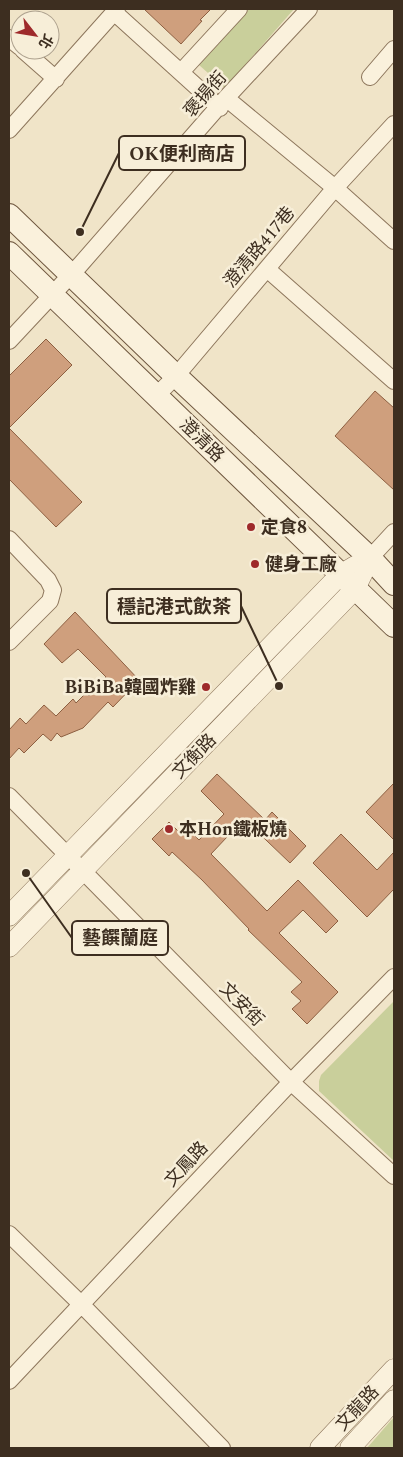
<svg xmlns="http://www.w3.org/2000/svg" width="403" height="1457" font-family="Spectral,'Noto Sans TC',serif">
  <rect width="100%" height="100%" fill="#f0e4c8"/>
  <path fill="#c9cf9b" d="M 249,9 L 294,9 L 225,88 L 199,65 Z
    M 394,1001 L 394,1161 L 319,1091 L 319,1081 L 321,1075 Z
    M 394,1417 L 394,1448 L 367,1448 Z"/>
  <path fill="#cf9f7d" stroke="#8d5f41" d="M 144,9 L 211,9 L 200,20 L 202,21 L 181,44 Z
    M 46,339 L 72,365 L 9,428 L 82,502 L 56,527 L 9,479 L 9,376 Z
    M 375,391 L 394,408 L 394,490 L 335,436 Z
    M 75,612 L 139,680 L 113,707 L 108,702 L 83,728 L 61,737 L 57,733 L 51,741 L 43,734 L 24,753 L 19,748 L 9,759 L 9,730 L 20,718 L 26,724 L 44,705 L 56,716 L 73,699 L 76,703 L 86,693 L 89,696 L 106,677 L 78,649 L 62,663 L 44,644 Z
    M 217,774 L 265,820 L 272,812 L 306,846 L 290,863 L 244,819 L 211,854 L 267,911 L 298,880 L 338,921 L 326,933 L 303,910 L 279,933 L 338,992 L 307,1024 L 292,1009 L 301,1001 L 291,992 L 302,982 L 248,930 L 249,929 L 202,880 L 172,852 L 169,856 L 152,839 L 169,822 L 183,836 L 189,830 L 199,840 L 224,814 L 201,791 Z
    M 394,783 L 394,840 L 366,812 Z
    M 341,834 L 377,870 L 394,852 L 394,889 L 367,917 L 313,863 Z"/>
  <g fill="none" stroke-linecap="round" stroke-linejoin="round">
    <g stroke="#8d765c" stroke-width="18">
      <path id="minor" d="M 114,12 L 220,108
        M 9,38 L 20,47
        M 23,50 L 56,79
        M 181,72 L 239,9
        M 370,77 L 394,49
        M 226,98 L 335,188 L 394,241
        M 9,130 L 117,9
        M 267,269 L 394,381
        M 9,341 L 80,265 L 226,98 L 309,9
        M 156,396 L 176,376 L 335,188 L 394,124
        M 9,539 L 48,580 L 53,590 L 50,601 L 9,642
        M 370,558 L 394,532
        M 9,796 L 291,1082 L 394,1176
        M 9,1234 L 82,1305 L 222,1448
        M 9,1381 L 291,1082 L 394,977"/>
    </g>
    <g stroke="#8d765c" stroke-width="21">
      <path id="tertiary" d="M 9,916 L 340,575 L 355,566
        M 9,947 L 355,589 L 370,558
        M 320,1448 L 394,1369
        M 350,1448 L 394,1400"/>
    </g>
    <g stroke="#6f573f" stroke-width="24">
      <path id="secondary" d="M 9,215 L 176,376 L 370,558 L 394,584
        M 9,253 L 394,626"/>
    </g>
    <use href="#minor" stroke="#faf1dc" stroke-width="16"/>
    <use href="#tertiary" stroke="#faf1dc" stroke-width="20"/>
    <use href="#secondary" stroke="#faf1dc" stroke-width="22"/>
  </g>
  <g fill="#9e2a2b" stroke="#f7eed8" stroke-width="2">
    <circle cx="251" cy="527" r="5"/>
    <circle cx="255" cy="564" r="5"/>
    <circle cx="206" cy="687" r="5"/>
    <circle cx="169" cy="829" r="5"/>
  </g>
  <g text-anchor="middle" stroke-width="5" stroke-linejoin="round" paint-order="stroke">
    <g font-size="18" fill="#3d2e20" stroke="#f7eed8">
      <text transform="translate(205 94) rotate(-49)" y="6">褒揚街</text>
      <text transform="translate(259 247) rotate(-50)" y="6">澄清路417巷</text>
      <text transform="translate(202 440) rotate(44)" y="6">澄清路</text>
      <text transform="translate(194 756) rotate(-46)" y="6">文衡路</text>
      <text transform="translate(242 1004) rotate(45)" y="6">文安街</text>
      <text transform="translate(186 1164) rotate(-47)" y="6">文鳳路</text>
      <text transform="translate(357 1408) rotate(-47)" y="6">文龍路</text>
    </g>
    <g font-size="18" font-weight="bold" fill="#3d2e20" stroke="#f7eed8" text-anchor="start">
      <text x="261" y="533">定食8</text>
      <text x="265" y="570">健身工廠</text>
      <text x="196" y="693" text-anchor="end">BiBiBa韓國炸雞</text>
      <text x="179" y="835">本Hon鐵板燒</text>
    </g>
  </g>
  <path fill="none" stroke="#3d2e20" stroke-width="2" d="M80 232L119 153M279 686L241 606M26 873L72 938"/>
  <g fill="#3d2e20" stroke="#f7eed8" stroke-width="2">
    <circle cx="80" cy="232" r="5"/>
    <circle cx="279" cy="686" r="5"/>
    <circle cx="26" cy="873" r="5"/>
  </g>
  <g fill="#f7eed8" stroke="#3d2e20" stroke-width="2">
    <rect x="119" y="136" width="126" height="34" rx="5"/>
    <rect x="107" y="589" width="134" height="34" rx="5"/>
    <rect x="72" y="921" width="96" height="34" rx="5"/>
  </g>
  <g font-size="19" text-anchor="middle" font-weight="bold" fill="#3d2e20">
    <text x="182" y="160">OK便利商店</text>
    <text x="174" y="613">穩記港式飲茶</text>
    <text x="120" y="944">藝饌蘭庭</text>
  </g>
  <rect width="403" height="1457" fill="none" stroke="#3d2e20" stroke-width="20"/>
  <g transform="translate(35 35) rotate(121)"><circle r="24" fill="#f7eed8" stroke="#ada18e"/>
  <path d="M0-4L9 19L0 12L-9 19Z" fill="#9e2a2b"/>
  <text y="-8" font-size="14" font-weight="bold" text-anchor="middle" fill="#3d2e20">北</text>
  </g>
</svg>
